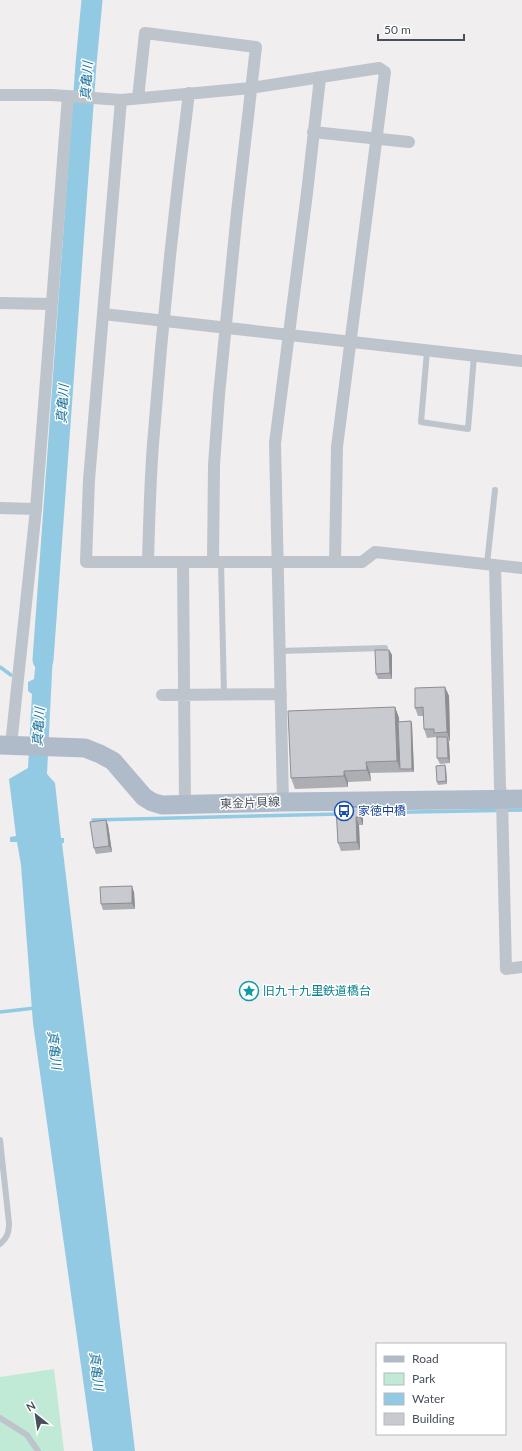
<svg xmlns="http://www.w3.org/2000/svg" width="522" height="1451" font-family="Lato,'Noto Sans JP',sans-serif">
  <rect width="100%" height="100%" fill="#f0eeee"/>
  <path fill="#c0ead5" d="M 54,1369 L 64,1451 L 0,1451 L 0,1377 Z"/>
  <path fill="#92cae3" d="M 39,629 L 54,632 L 47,774 L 55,783 L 61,838 L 64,838 L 64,843 L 62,843 L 135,1451 L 93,1451 L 33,1023 L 21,865 L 17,842 L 10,842 L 10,837 L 16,836 L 9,779 L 28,768 L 32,694 L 28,691 L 28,682 L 34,679 Z"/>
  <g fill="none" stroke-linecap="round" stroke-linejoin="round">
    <path stroke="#92cae3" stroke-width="3.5" d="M 0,667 L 11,675
      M 358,813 L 522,810
      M 93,820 L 340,814
      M 0,1012 L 35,1008"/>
    <path stroke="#92cae3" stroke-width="21" d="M 43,660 L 86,64 L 92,0"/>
    <path stroke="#bec4cc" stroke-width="6" d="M 427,351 L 421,422 L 468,429 L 474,356
      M 221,562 L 224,695
      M 487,564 L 495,490
      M 280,651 L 385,648
      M 0,1140 L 9,1223 C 9,1233 7,1238 0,1244
      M 0,1418 L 27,1435 L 38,1451"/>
    <path stroke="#bec4cc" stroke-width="12" d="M 0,95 L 52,95 L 121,100 L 251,88 L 379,68 L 385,72 L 337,447 L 335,562
      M 138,98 L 145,33 L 256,47 L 237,212 L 219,395 L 214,465 L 213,562
      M 121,100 L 89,480 L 86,562 L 362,562 L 375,552 L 522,568
      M 313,132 L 409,142
      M 0,303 L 51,304
      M 103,314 L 522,361
      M 0,508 L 36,509
      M 148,562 C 149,523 150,483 153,444 C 162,327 174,210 189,93
      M 183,562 L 185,805
      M 495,565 L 500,787 L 502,799 L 506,969 L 522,967
      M 162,695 L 281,694
      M 11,745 L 36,509 L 68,96
      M 283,802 L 275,443 L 307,193 L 320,78"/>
    <path stroke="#b0bbca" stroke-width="19" d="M 0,745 L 85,748 L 100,754 L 113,761 L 144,797 L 152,802 L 162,805 L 283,802 L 522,799"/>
  </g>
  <path fill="#adaeb3" d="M 389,650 L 392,655 L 392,679 L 378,679 L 376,674 Z
    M 445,687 L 449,696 L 450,741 L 449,741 L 449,743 L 450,763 L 440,764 L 437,758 L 437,740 L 436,737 L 427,738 L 424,729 L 424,716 L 418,716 L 415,708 Z
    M 395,707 L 399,718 L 399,722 L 411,721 L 412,724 L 414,772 L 370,773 L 371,781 L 348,782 L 348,787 L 295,789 L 291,778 Z
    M 446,768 L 447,784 L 438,785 L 437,782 Z
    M 336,807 L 363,815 L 363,825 L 359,825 L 360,850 L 341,851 L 338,843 Z
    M 106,820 L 108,825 L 112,852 L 96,854 L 94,848 Z
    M 134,892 L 135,909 L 103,910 L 101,904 Z"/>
  <path fill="#8d8d92" d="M 389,650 L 392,655 L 392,679 L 390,673 Z
    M 445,687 L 449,696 L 450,741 L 447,732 Z
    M 395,707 L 399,718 L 401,769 L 400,769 L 397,761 Z
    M 411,721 L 412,724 L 414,772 L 412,769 Z
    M 447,737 L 449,743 L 450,763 L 448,758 Z
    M 366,762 L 370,773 L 371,781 L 367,770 Z
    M 445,765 L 446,768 L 447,784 L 446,781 Z
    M 344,771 L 348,782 L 348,787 L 344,776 Z
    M 360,807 L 363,815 L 363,825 L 360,817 Z
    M 356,817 L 359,825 L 360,850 L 357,842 Z
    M 106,820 L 108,825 L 112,852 L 109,846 Z
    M 132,886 L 134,892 L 135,909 L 132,903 Z"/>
  <path fill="#c9cad0" stroke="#8d8d92" d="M 375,650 L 389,650 L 390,673 L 376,674 Z
    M 445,687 L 447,732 L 434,733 L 434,729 L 424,729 L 423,707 L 415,708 L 415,688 Z
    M 395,707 L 397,761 L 366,762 L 367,770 L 344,771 L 344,776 L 291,778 L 288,711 Z
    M 411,721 L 412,769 L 400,769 L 398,722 Z
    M 437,737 L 447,737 L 448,758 L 437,758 Z
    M 445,765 L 446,781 L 437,782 L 436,766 Z
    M 336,807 L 360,807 L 360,817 L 356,817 L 357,842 L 338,843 Z
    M 106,820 L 109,846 L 94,848 L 90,822 Z
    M 132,886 L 132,903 L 101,904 L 100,887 Z"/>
  <defs>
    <g id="bus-ring" transform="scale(1)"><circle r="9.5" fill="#fff" stroke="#1a4fb4" stroke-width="1.5"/><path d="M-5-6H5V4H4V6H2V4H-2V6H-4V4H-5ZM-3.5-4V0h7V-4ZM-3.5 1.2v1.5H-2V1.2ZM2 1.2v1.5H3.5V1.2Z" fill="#1a4fb4"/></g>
    <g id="sight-ring" transform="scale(1)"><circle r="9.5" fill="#fff" stroke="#0f9aa8" stroke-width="1.5"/><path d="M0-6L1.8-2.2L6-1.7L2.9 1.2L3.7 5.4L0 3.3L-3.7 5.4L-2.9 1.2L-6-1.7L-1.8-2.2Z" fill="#0f9aa8"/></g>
  </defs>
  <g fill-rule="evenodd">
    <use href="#bus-ring" x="344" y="811"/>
    <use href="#sight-ring" x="249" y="991"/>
  </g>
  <g text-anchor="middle" stroke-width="3" stroke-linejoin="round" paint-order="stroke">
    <g font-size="12" fill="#484f5a" stroke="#fff">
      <text transform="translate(250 803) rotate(-2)" y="4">東金片貝線</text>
    </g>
    <g font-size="12" fill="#164399" stroke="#fff" text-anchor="start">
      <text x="358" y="815">家徳中橋</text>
    </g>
    <g font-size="12" fill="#0d838f" stroke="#fff" text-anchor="start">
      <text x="263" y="995">旧九十九里鉄道橋台</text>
    </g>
    <g font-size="13" font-style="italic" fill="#1a729b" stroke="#fff">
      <text transform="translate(86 81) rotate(-86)" y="5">真亀川</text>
      <text transform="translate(62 404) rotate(-86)" y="5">真亀川</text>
      <text transform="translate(38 727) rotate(-86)" y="5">真亀川</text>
      <text transform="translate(55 1050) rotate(83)" y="5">真亀川</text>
      <text transform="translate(97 1371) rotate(83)" y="5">真亀川</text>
    </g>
  </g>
  <rect x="376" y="1343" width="130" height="92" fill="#ffffff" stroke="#b6b9bd"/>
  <rect x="384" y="1356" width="20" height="6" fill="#b0bbca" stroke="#b6b9bd"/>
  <text x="412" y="1363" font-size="12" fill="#484f5a">Road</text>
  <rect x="384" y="1373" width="20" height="12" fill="#c0ead5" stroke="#b6b9bd"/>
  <text x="412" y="1383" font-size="12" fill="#484f5a">Park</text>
  <rect x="384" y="1393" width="20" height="12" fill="#92cae3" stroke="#b6b9bd"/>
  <text x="412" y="1403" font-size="12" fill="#484f5a">Water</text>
  <rect x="384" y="1413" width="20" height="12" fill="#c9cad0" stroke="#b6b9bd"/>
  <text x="412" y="1423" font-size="12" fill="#484f5a">Building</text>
  <g transform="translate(36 1415) rotate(330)" stroke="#ffffff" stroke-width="3" paint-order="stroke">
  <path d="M0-3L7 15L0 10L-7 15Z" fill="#484f5a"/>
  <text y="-6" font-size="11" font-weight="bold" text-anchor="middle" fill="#484f5a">N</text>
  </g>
  <path d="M378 34v6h86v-6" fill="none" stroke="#484f5a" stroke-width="2"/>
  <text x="384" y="34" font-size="12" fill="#484f5a" stroke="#ffffff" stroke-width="3" paint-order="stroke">50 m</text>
</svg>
